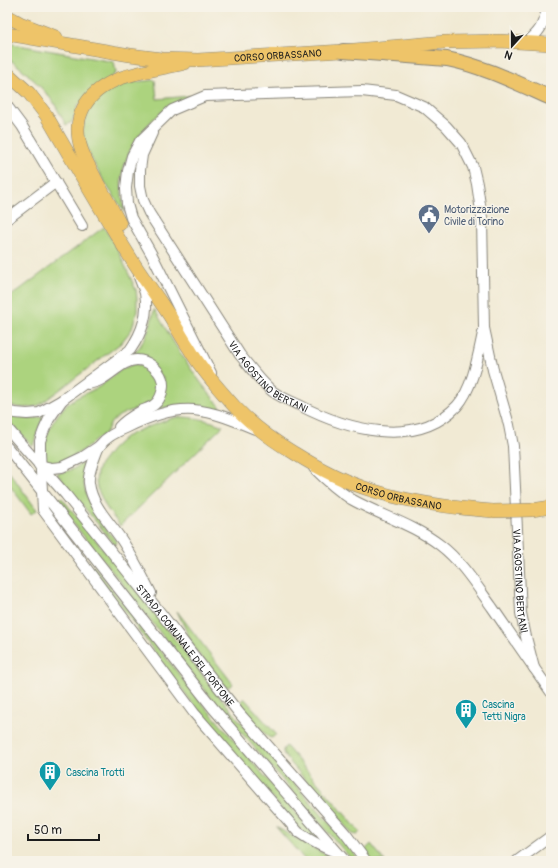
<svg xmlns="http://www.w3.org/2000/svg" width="558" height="868" font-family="Pangolin,sans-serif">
  <rect width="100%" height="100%" fill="#f7f3e8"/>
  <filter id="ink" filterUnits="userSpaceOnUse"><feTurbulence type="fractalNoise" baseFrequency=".025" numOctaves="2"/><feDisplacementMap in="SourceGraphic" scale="8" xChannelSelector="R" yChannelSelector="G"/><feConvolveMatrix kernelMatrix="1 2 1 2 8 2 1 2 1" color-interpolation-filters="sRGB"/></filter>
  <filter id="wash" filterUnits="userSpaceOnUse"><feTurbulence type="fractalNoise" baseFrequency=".012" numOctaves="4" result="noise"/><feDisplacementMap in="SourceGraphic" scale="16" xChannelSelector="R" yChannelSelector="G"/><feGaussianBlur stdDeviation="0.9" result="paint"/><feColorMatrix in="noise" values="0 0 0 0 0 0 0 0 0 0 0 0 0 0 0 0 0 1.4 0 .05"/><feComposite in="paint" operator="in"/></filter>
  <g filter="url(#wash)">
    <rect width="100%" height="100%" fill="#f1ead4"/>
    <path fill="#acd37e" stroke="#64784d" d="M 7,43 L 114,62 L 116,73 L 78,105 L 72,122 L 66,125 C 62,118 58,110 54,103 C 43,88 23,68 7,58 Z
      M 155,80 L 157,99 L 189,96 C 181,101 172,105 165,110 C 142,126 127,149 122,176 C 120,188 123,201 125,213 C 112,193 85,156 83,133 C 83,124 87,115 91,107 C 96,97 108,88 119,85 C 129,82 145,81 155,80 Z
      M 104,227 L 117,248 L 136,290 L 137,299 L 137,311 L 132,329 L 121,343 L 41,404 C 29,410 18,408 7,404 L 7,299 Z
      M 154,310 L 155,310 C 174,344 194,377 220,406 L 220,408 L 219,410 L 182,405 L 156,409 L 164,379 L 132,356 C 145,342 150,329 154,310 Z
      M 134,364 C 143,366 152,367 156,378 C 166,408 132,406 116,418 C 110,422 109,427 106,432 C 103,435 99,438 96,440 C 85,449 59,471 45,461 L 45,442 L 50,427 L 57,416 L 65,406 L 76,398 L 99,387 L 122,369 Z
      M 7,415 C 14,416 22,419 30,419 C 34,419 38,417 43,417 L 43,418 L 38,430 L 33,446 L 32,446 L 7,419 Z
      M 179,417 C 194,417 209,420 223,426 L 120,526 L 106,507 L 97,488 L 96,481 L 97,473 L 99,466 L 112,449 L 125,437 L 142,429 L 173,418 Z
      M 84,462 L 86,463 C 76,493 99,520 117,542 L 116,544 L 115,545 L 57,474 L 59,473 C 67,472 77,468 84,462 Z
      M 7,469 L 37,510 L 31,514 L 7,482 Z
      M 61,497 L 130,582 L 212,687 L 241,722 L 349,846 L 359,861 L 353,861 L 206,692 L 124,586 L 56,502 Z
      M 94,566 L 197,697 L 320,841 L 301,831 L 207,723 L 92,567 Z
      M 177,611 L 233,684 C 229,687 228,688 223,685 L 194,648 Z
      M 244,698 L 276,734 C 273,738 271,739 267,736 L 241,707 L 241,701 Z
      M 286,746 L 360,832 L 357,835 L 352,834 L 284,755 C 282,751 283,749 286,746 Z
      M 276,827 L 337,861 L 306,861 Z
      M 371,844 L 385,861 L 372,861 L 365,850 Z"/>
  </g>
  <g filter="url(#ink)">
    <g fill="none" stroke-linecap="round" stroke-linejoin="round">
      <g stroke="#868378" stroke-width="12">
        <g id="minor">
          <path d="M 526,43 C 542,30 542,26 548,7"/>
          <path d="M 7,106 L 22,126 L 82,226"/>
          <path id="s1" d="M 152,133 L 142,155 L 140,170 L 140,186 L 143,200 L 149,213 L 240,355 C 250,367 260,381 272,391 C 280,397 290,401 299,405 C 345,429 415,450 457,406 C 473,388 478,356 483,333"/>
          <path d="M 7,219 L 56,182"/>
          <path id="s2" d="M 211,373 L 152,255 L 131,218 L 127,204 L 126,188 L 128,171 L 132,156 L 140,141 L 172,110 L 205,96 L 362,91 L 396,95 L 424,107 L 446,126 L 461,143 L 473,167 L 477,184 L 482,218 L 484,328 L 493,370 L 509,425 L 513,446 L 521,613 L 526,637 L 534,668"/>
          <path d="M 88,384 C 92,383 98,382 102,379 C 113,373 124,360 137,360 C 147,360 159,369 162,379 C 165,387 161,399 155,404 C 151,408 145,409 141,411 C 132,416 125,420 119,427"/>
          <path d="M 62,400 L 49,419 L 44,430 L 40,441 L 40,452 L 43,510 L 194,713 L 298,832 C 311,841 324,848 338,853"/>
          <path d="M 7,411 L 15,413 L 27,414 L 39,413 L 62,400 L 130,350 C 142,333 149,314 145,293 C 143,287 141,282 139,277"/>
          <path id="s3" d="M 7,428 L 66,495 L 163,616 L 191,652 L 239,713 L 345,833 L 366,861"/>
          <path d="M 7,447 L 213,708 L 345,861"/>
          <path d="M 39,465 L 52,468 L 62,467 L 83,457 L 101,445"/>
          <path d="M 314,468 C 325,479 337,490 351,499 C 379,515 413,524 440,545 C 461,561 476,585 492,607 C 512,636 531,664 551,692"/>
          <path d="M 151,593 C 142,576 134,559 123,542 C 111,523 92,507 89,483 C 88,476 91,468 93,462 C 95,457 97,450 100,445 C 107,436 118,431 128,427 C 148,417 171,408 194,410 C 215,412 236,421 255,429"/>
          <path d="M 517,861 L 551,836"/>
        </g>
      </g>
      <g stroke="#868378" stroke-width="14">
        <g id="major">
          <path d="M 7,16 L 20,23 L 56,37"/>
          <path id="s4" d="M 7,34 L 130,55 L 162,59 L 198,60 L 343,51 L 445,42 L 500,41 L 551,44"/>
          <path id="s5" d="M 7,73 L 29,93 L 46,115 C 75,165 104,216 135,265 C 146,282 158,298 169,315 C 176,326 182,338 189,348 C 201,369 218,388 234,406 C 251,424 272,440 294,453 C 318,468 344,482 371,490 C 411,503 452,508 493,511"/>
          <path d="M 120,224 C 113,211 106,197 98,184 C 93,173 86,162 82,151 C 70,118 86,93 116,80 C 136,71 163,69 185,63"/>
          <path d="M 532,510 L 551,507"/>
        </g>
      </g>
      <g stroke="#868378" stroke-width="16">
        <path id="highway" d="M 343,51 L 447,59 C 483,66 517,83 551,98"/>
      </g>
      <use href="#minor" stroke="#fff" stroke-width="10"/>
      <use href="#major" stroke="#eec469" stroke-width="13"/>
      <use href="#highway" stroke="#eec469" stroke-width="14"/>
      <g stroke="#868378" stroke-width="14" stroke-linecap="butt">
        <path id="major-bridge" d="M 493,511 L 532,510"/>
      </g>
      <use href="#major-bridge" stroke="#eec469" stroke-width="13"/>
    </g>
  </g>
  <defs>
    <g id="civic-pin" transform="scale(1.15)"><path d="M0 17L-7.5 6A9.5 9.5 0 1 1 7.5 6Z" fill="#5c6f8a" stroke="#f7f3e8"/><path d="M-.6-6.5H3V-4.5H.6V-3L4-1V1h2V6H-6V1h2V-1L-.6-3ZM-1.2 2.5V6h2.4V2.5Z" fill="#fff"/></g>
    <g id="building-pin" transform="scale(1.15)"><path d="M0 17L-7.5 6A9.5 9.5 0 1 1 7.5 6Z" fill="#0f9aa8" stroke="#f7f3e8"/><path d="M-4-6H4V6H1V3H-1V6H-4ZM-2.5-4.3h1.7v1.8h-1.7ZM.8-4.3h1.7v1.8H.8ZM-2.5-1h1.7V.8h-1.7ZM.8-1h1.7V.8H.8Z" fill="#fff"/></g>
  </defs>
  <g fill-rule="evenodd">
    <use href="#civic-pin" x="429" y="215"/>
    <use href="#building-pin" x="466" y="710"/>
    <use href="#building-pin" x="50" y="772"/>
  </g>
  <g text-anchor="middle" stroke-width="3" stroke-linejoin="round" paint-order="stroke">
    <g font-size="10" fill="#1c1c1c" stroke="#f7f3e8">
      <text dy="4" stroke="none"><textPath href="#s4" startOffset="273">CORSO ORBASSANO</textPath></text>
      <text dy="4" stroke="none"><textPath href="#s1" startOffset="289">VIA AGOSTINO BERTANI</textPath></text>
      <text dy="4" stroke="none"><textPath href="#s5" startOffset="595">CORSO ORBASSANO</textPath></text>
      <text dy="4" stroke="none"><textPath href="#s2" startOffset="1054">VIA AGOSTINO BERTANI</textPath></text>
      <text dy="4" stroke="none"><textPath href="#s3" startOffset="281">STRADA COMUNALE DEL PORTONE</textPath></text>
    </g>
    <g font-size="10" fill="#4e5e75" stroke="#f7f3e8" text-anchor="start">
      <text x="444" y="213">Motorizzazione<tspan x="444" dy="12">Civile di Torino</tspan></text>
    </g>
    <g font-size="10" fill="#0d838f" stroke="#f7f3e8" text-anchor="start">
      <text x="482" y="708">Cascina<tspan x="482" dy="12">Tetti Nigra</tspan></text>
      <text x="66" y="776">Cascina Trotti</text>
    </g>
  </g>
  <rect width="558" height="868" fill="none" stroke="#f7f3e8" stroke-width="24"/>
  <g transform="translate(512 46) rotate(201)" stroke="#f7f3e8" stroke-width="3" paint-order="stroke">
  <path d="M0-3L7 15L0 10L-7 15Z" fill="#1c1c1c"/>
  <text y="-6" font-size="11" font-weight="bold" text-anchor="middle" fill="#1c1c1c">N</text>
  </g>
  <path d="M28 834v6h71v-6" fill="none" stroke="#1c1c1c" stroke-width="2"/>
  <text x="34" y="834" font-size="12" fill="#1c1c1c" stroke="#f7f3e8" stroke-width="3" paint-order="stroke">50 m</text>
</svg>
